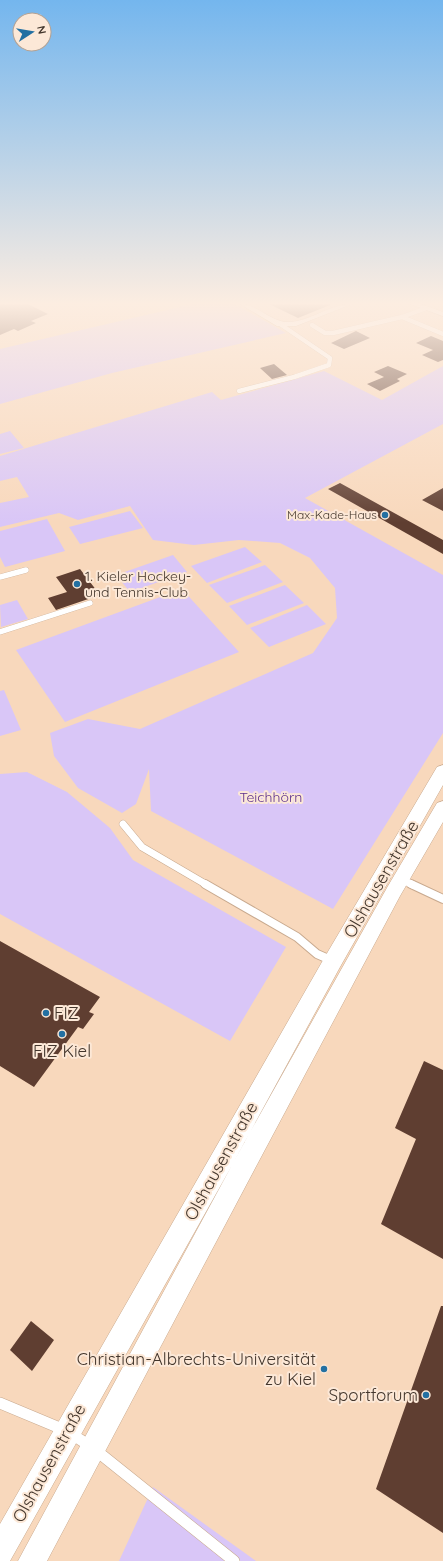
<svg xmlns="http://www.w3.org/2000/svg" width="443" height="1561" font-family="Quicksand,sans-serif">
  <rect width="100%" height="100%" fill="#f8d8bc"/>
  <path fill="#d9c6f7" d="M 193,304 L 235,304 L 286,333 L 112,373 L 0,404 L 0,349 Z
    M 443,366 L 443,424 L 305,498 L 443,575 L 443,733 L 333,909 L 151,811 L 149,769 L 136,804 L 122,813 L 78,788 L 54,756 L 50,733 L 88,719 L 140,729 L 313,653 L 337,618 L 335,588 L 310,558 L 280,543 L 239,540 L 194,545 L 153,540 L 130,506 L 78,520 L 59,513 L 0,527 L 0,503 L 29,497 L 17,477 L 0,481 L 0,456 L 212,392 L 221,400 L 324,371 L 382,400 Z
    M 10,431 L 24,448 L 0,454 L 0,434 Z
    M 130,511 L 143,528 L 80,544 L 69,527 Z
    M 47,519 L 65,551 L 5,567 L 0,557 L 0,531 Z
    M 245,547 L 262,562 L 207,583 L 191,566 Z
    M 173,555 L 187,572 L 130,592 L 116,575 Z
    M 265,565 L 283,582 L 227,603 L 209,585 Z
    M 285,585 L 304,603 L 247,625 L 229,606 Z
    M 182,589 L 239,652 L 65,722 L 16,650 Z
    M 17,600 L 28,619 L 1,627 L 0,605 Z
    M 307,605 L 326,624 L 269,647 L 250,628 Z
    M 4,690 L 21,730 L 0,736 L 0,691 Z
    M 27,772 L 67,792 L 110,828 L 133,860 L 286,947 L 230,1041 L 0,914 L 0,774 Z
    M 153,1487 L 256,1561 L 119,1561 Z"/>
  <path fill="#5f3e31" d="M 0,304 L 28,304 L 48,314 L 31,321 L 36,323 L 18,331 L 14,329 L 0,335 Z
    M 269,304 L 330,304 L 330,305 L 298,318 Z
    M 356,331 L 370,338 L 344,349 L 331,343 Z
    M 431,336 L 443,341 L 443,360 L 438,362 L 422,355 L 433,350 L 416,343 Z
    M 274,364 L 287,375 L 272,379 L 260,368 Z
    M 388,366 L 407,374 L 397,379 L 400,381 L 380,391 L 367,384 L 384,377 L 374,372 Z
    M 340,483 L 443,540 L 443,554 L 328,489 Z
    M 443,488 L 443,511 L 422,500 Z
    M 80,569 L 100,595 L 56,610 L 48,598 L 67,592 L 56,577 Z
    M 0,941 L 100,997 L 89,1012 L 94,1014 L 83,1029 L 78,1027 L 34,1087 L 0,1066 Z
    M 424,1061 L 443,1070 L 443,1259 L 381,1224 L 416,1139 L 395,1128 Z
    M 441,1306 L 443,1306 L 443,1533 L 376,1489 Z
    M 31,1321 L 54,1340 L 32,1371 L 10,1350 Z"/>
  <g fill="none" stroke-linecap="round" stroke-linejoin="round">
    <g stroke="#c8a98e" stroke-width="5">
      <path id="service-far4" d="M 402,317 L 443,334
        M 312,325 L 325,333 L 333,333 L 402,317 L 424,309
        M 239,391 L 294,377 L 329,365 L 330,358 L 280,324"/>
    </g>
    <g stroke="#c8a98e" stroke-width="6">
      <path id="service-far3" d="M 0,577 L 26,570
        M 0,632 L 90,603"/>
    </g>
    <g stroke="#c8a98e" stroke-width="8">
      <path id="service-far2" d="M 123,824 L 142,847 L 207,885
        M 401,879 L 413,885"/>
    </g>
    <g stroke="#c8a98e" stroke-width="10">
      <path id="service-far1" d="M 205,884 L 297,937 L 317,954 L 333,961
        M 411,884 L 443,899"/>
    </g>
    <g stroke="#c8a98e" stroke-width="12">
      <path id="service" d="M 0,1403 L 67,1431 L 93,1448 L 234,1561"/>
    </g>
    <g stroke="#c8a98e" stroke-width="1">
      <path id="minor" d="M 240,304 C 258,304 270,322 288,322 C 310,322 329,304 352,304 L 296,326 L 277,326 Z
        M 410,304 L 421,304 L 443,312 L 443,316 Z"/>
    </g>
    <g stroke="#c8a98e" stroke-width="1">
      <path id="tertiary" d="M 443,765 L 443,785 L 340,967 L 231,1167 L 10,1561 L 0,1561 L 0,1524 L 326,955 L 437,767 Z
        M 443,801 L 443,822 L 400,896 L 260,1159 L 47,1561 L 18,1561 L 244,1143 L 388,886 L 437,803 Z"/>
    </g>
    <use href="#service-far4" stroke="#fff" stroke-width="4.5"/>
    <use href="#service-far3" stroke="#fff" stroke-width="5.5"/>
    <use href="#service-far2" stroke="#fff" stroke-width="7"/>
    <use href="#service-far1" stroke="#fff" stroke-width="8"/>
    <use href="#service" stroke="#fff" stroke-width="11"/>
    <use href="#minor" fill="#fff" fill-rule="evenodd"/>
    <use href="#tertiary" fill="#fff" fill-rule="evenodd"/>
  </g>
  <linearGradient id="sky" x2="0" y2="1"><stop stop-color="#74b6ee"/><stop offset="0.58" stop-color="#fcede1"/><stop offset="1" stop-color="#fcede1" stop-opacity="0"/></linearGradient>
  <rect width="443" height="523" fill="url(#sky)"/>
  <g fill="#2370a2" stroke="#fce8d7" stroke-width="1.5">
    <circle cx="385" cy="515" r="4"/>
    <circle cx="77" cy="584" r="4"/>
    <circle cx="46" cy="1013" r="4"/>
    <circle cx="62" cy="1034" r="4"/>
    <circle cx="324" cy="1369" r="4"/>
    <circle cx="426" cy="1395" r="4"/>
  </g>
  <g text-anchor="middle" stroke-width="4" stroke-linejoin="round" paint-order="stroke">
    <g font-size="12" fill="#43362c" stroke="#fce8d7" text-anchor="end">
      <text x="377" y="519">Max-Kade-Haus</text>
    </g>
    <g font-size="14" fill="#43362c" stroke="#fce8d7" text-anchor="start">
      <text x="85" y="581">1. Kieler Hockey-<tspan x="85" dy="16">und Tennis-Club</tspan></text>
    </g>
    <g font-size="14" fill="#5b2e8c" stroke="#fce8d7">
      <text x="271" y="802">Teichhörn</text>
    </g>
    <g font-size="17" fill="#43362c" stroke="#fce8d7">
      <text transform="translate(381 879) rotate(-60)" y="6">Olshausenstraße</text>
      <text transform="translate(221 1161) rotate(-61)" y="6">Olshausenstraße</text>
      <text transform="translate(49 1463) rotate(-61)" y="6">Olshausenstraße</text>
    </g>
    <g font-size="17" fill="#43362c" stroke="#fce8d7" text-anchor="end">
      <text x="54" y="1019" text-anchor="start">FIZ</text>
      <text x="62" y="1057" text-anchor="middle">FIZ Kiel</text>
      <text x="316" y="1365">Christian-Albrechts-Universität<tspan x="316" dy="20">zu Kiel</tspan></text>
      <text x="418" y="1401">Sportforum</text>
    </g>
  </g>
  <g transform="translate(32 32) rotate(78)"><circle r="19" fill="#fce8d7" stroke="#b2a193"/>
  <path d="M0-3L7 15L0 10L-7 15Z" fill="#2370a2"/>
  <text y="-6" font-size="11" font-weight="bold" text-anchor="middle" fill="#43362c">N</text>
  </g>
</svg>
